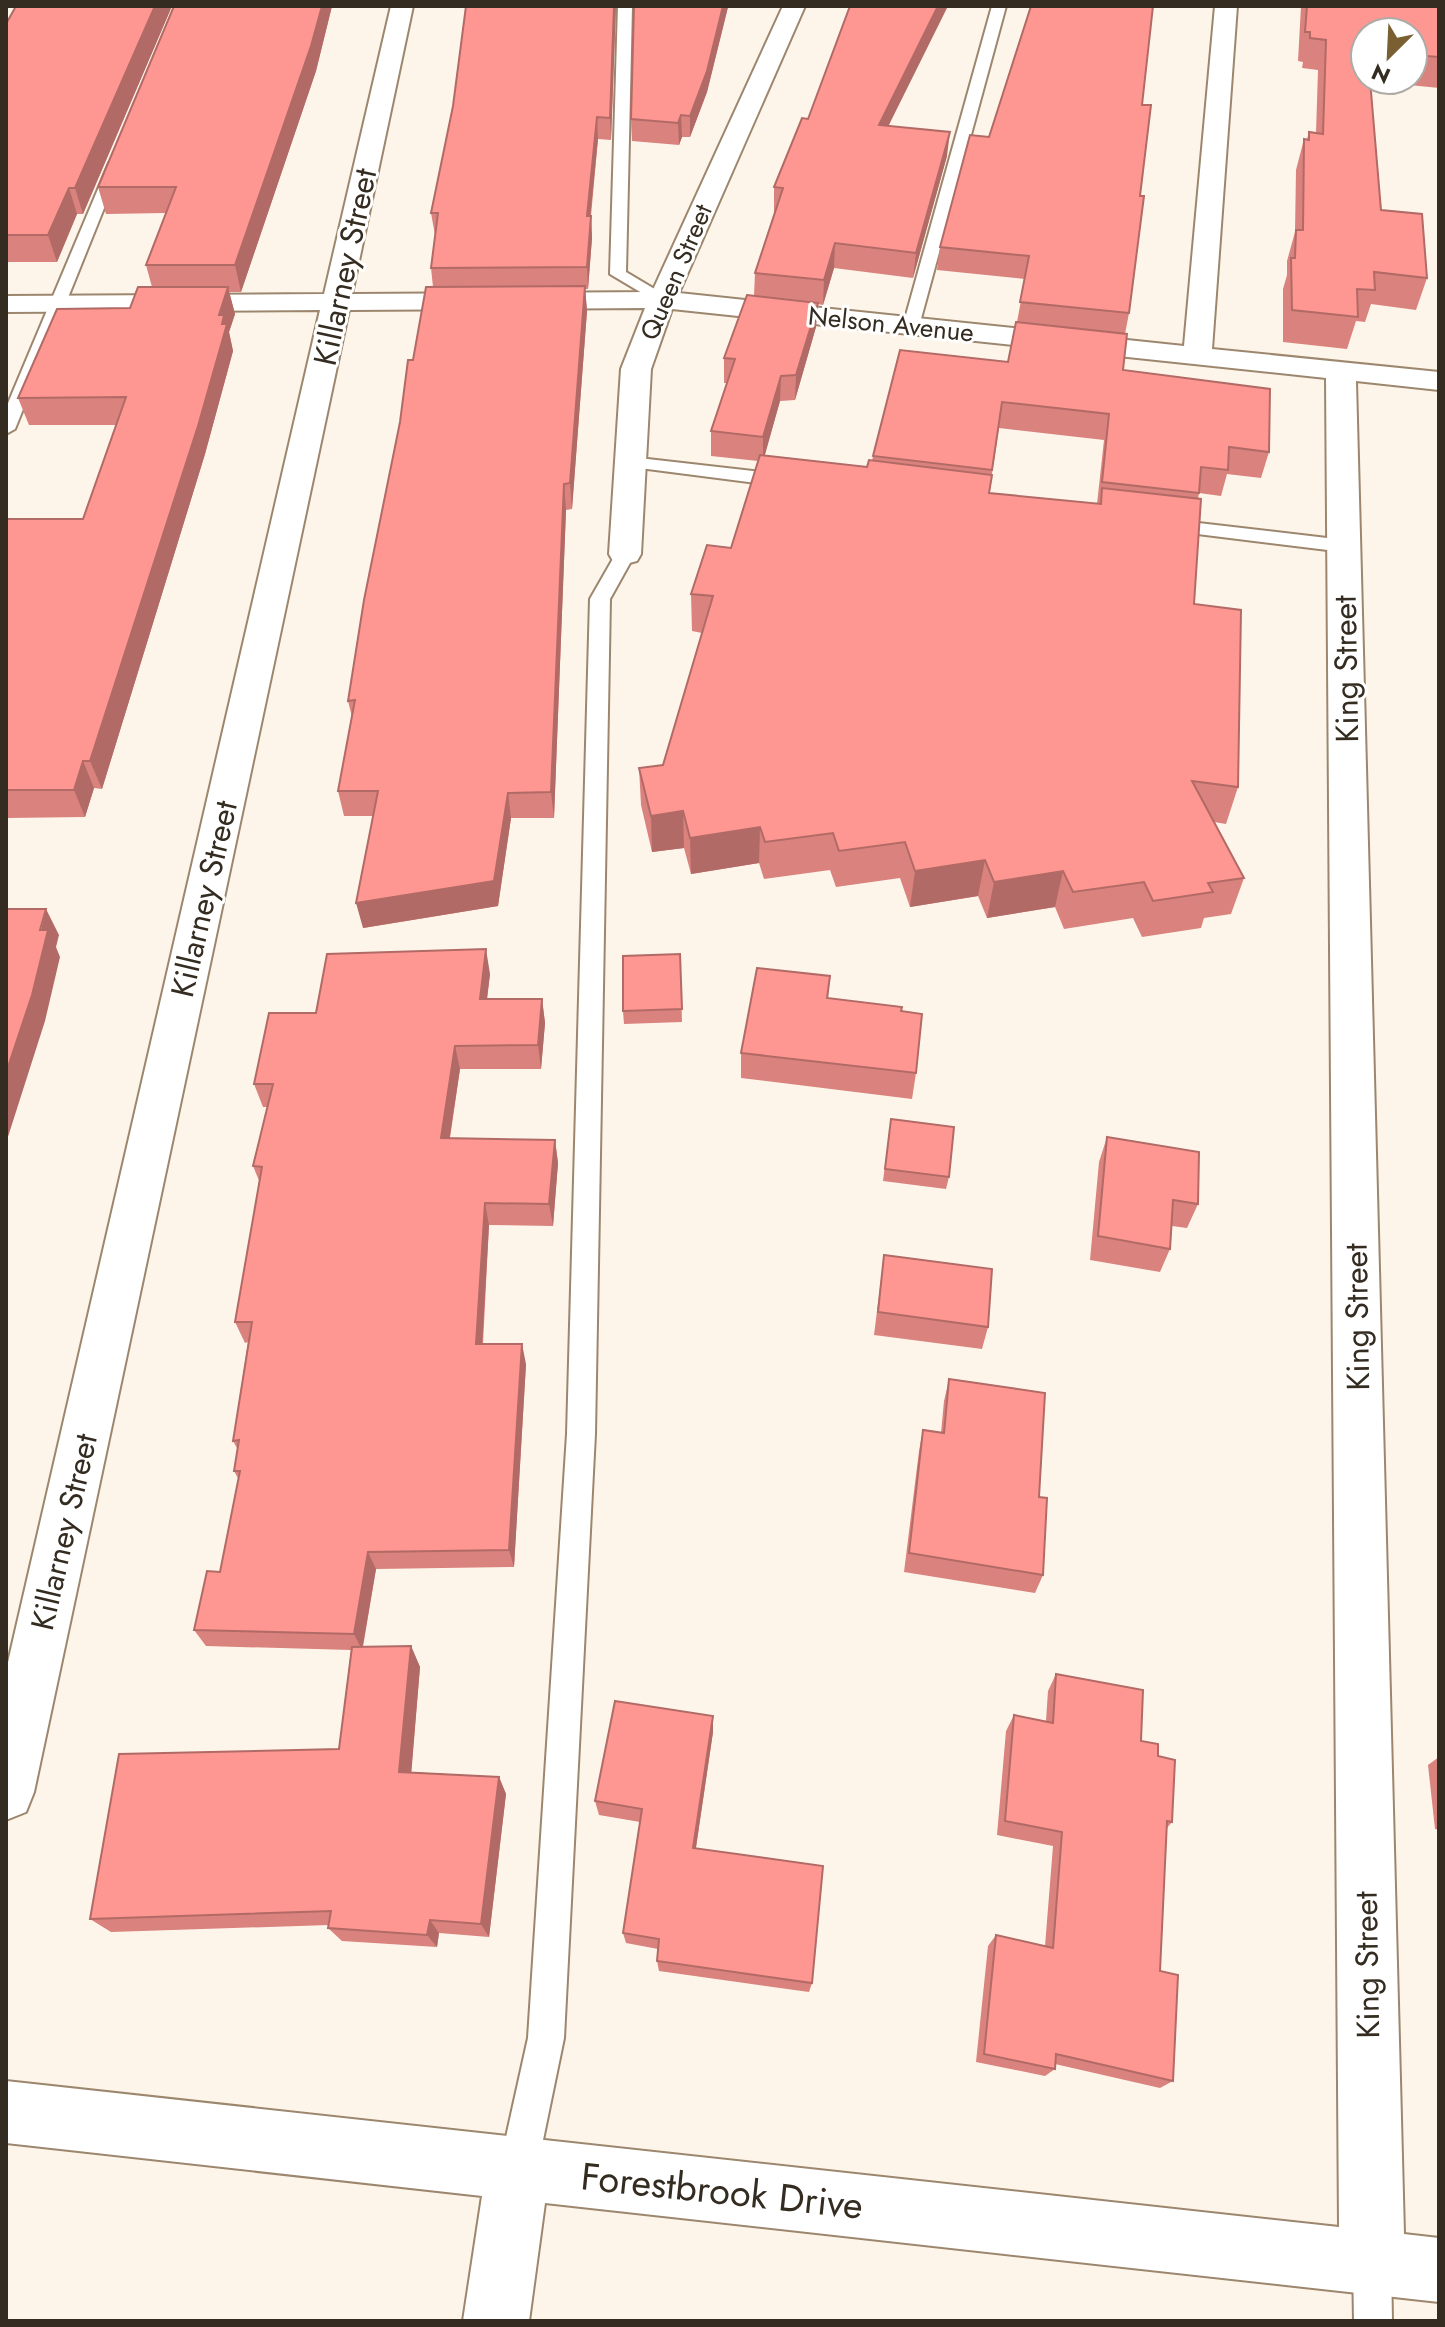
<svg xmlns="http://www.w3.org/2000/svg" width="1445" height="2327" font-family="Jost,sans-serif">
  <rect width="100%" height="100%" fill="#fef5ea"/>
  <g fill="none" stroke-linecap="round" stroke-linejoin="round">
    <g stroke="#9c876e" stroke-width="4">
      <path id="lane" d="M 618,6 L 632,6 L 626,272 L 668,297 L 668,303 L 662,305 L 610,274 Z
        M 992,6 L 1006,6 L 919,326 L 911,331 L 905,330 L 903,326 Z
        M 109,163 L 121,166 L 15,429 L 6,434 L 6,408 Z
        M 630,457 L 788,475 L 797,481 L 788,487 L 624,466 L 621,462 Z
        M 1164,519 L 1344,540 L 1354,546 L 1344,552 L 1157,529 L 1157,521 Z
        M 625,548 L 635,554 L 610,599 L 595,1434 L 564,2038 L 537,2169 L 531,2182 L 518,2188 L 505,2182 L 499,2169 L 528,2038 L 567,1434 L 590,599 L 618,550 Z
        M 1372,2243 L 1385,2249 L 1391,2262 L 1392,2321 L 1354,2321 L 1353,2262 L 1359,2249 Z"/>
    </g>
    <g stroke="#9c876e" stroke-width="4">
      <path id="street" d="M 391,6 L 413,6 L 352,294 L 652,292 L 783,6 L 805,6 L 679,293 L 1184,346 L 1215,6 L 1237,6 L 1212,349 L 1439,372 L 1439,390 L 1356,381 L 1404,2234 L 1439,2238 L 1439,2302 L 545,2203 L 529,2321 L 463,2321 L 482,2196 L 6,2143 L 6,2081 L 1339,2227 L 1326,378 L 672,309 L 651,369 L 641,554 L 637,561 L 625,564 L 613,561 L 609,554 L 621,369 L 645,308 L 349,310 L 34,1792 L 26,1812 L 6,1820 L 6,1671 L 320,310 L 6,312 L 6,296 L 324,294 Z"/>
    </g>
    <use href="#lane" fill="#fff" fill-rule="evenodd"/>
    <use href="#street" fill="#fff" fill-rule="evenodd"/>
  </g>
  <path fill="#da827d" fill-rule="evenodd" d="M 172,6 L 83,214 L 77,214 L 57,262 L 6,262 L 6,24 Z
    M 174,6 L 332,6 L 316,71 L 241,292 L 229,292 L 235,314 L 229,332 L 233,351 L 205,454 L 102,789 L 94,788 L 85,817 L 8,818 L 6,825 L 6,519 L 83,519 L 116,425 L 29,425 L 18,398 L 130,308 L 152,287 L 146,265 L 166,213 L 106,214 L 98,187 Z
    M 616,6 L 611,140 L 598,139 L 591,216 L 592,238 L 588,289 L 585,289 L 587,311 L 572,509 L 566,510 L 554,818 L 511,818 L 498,906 L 363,928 L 373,816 L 344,816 L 338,791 L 352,717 L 348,701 L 413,360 L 433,287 L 431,268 L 435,235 L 431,213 Z
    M 634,6 L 739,6 L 739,7 L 728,7 L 707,92 L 690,137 L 682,137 L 679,145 L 632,141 L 631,119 Z
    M 1301,6 L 1439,6 L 1439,88 L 1370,81 L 1381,210 L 1427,278 L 1416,310 L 1371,304 L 1365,322 L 1356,321 L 1347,349 L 1283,342 L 1283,289 L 1287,275 L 1287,261 L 1295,232 L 1296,170 L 1304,139 L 1307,139 L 1309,132 L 1316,133 L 1318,70 L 1302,68 L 1303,62 L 1298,61 ZM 1365,32 L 1413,32 L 1413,80 L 1365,80 Z
    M 1142,105 L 1140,196 L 1129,313 L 1125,334 L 1123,370 L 1269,452 L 1261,478 L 1227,474 L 1221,496 L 1199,493 L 1198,499 L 1194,604 L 1238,787 L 1226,824 L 1214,822 L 1244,878 L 1231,914 L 1204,918 L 1201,928 L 1142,937 L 1133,918 L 1064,929 L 1055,907 L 987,918 L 978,896 L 910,907 L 900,878 L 836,887 L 830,870 L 764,879 L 759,863 L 691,874 L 684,848 L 652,852 L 641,805 L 639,768 L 663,765 L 702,633 L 692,631 L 691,594 L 731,548 L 758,461 L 711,456 L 711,431 L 727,383 L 724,383 L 724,358 L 754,296 L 755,273 L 775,212 L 774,212 L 774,187 L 889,126 L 947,156 L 913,278 L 834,268 L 823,305 L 817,304 L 816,327 L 795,400 L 780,401 L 764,456 L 867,467 L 872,461 L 873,456 L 1008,362 L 1017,322 L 1025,279 L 937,270 L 940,247 L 989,137 ZM 999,428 L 1104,440 L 1097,504 L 989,493 Z
    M 1439,433 L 1439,478 L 1437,438 Z
    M 680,954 L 682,1022 L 624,1024 L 623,1011 Z
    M 490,974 L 487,999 L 542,999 L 545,1023 L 541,1069 L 460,1069 L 450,1138 L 555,1140 L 558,1163 L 553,1226 L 489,1225 L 483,1344 L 526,1364 L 514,1567 L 376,1569 L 363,1647 L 411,1646 L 420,1667 L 411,1772 L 499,1777 L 506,1794 L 489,1937 L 439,1933 L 437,1947 L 342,1941 L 328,1928 L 329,1925 L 111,1932 L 90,1919 L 339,1749 L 351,1650 L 206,1646 L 194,1630 L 220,1572 L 239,1480 L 234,1471 L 238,1450 L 233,1441 L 248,1342 L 245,1343 L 235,1322 L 260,1183 L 253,1166 L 267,1107 L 263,1107 L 254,1084 L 316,1013 Z
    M 830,976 L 828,998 L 901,1011 L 916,1073 L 912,1099 L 741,1078 L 741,1053 Z
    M 891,1119 L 949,1177 L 946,1189 L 883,1181 Z
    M 1107,1137 L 1198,1204 L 1187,1228 L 1172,1226 L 1170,1249 L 1160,1272 L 1090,1260 L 1099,1162 Z
    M 884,1255 L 988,1327 L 982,1349 L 874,1335 Z
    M 949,1379 L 1039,1497 L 1043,1575 L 1035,1593 L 904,1572 L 919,1451 L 923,1430 L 941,1433 L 944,1401 Z
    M 1056,1674 L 1141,1741 L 1158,1756 L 1172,1822 L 1166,1829 L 1160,1971 L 1173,2081 L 1160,2088 L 1055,2064 L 1055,2069 L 1045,2076 L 976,2062 L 988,1946 L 996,1935 L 1045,1946 L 1053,1846 L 997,1835 L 1006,1731 L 1014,1715 L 1046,1721 L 1048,1691 Z
    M 713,1732 L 696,1848 L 812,1983 L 809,1992 L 659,1971 L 657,1961 L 658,1949 L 626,1943 L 623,1933 L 640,1822 L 599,1815 L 595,1801 Z
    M 1439,1757 L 1439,1830 L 1435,1829 L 1428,1765 Z"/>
  <path fill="#b26a66" d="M 155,6 L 172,6 L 83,214 L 75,188 Z
    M 322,6 L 332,6 L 316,71 L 241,292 L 235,265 Z
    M 614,6 L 616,6 L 611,140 L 610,118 Z
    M 723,6 L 728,7 L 707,92 L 690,137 L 690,116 Z
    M 938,6 L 948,6 L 877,149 L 879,125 Z
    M 681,115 L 682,137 L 679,145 L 678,123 Z
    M 597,117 L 598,139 L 588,238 L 587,216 Z
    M 950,132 L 947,156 L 913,278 L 916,253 Z
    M 69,188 L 77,214 L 57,262 L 48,235 Z
    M 591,216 L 592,238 L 588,289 L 587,267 Z
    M 835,243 L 834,268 L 823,305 L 824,280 Z
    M 585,286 L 587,311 L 572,509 L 570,483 Z
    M 228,287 L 235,314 L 229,332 L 233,351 L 205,454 L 102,789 L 90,761 Z
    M 818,303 L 816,327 L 795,400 L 796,375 Z
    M 781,376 L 780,401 L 763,462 L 763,437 Z
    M 564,484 L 566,510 L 554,818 L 551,792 Z
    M 83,761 L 94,788 L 85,817 L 74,790 Z
    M 508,793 L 511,818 L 498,906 L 363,928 L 356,903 Z
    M 683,811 L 684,848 L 652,852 L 651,816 Z
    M 760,827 L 759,863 L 691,874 L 690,838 Z
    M 985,860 L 978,896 L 910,907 L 915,871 Z
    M 1063,871 L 1055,907 L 987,918 L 994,882 Z
    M 46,909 L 59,935 L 56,947 L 60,957 L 45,1021 L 6,1143 L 6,1073 Z
    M 486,949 L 490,974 L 484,1023 L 480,999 Z
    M 542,999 L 545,1023 L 541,1069 L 538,1045 Z
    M 455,1046 L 460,1069 L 446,1161 L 441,1138 Z
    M 555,1140 L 558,1163 L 553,1226 L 549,1204 Z
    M 485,1203 L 489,1225 L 481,1364 L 476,1344 Z
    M 522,1344 L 526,1364 L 514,1567 L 509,1550 Z
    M 368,1552 L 376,1569 L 362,1650 L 354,1634 Z
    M 411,1646 L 420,1667 L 410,1789 L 399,1772 Z
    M 713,1716 L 713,1732 L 694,1860 L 693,1848 Z
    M 499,1777 L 506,1794 L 489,1937 L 481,1924 Z
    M 430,1920 L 439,1933 L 437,1947 L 427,1935 Z"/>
  <path fill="#fe9791" stroke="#b26a66" stroke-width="2" d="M 16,6 L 155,6 L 75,188 L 69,188 L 48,235 L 6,235 L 6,24 Z
    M 174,6 L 322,6 L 311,46 L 235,265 L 146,265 L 176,187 L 98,187 Z
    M 466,6 L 614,6 L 610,118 L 597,117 L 587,216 L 591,216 L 587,267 L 431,268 L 438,213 L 431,213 L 453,106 Z
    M 634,6 L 723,6 L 707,71 L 690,116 L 681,115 L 678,123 L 631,119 Z
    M 850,6 L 938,6 L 879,125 L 950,132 L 916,253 L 835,243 L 824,280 L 755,273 L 783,188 L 774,187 L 802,118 L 808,119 Z
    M 1031,6 L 1153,6 L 1142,105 L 1151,105 L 1140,196 L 1144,196 L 1129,313 L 1020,302 L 1029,256 L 940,247 L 970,135 L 989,137 Z
    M 1307,6 L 1439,6 L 1439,57 L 1413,55 L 1413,32 L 1365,32 L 1365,80 L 1370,80 L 1381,210 L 1422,214 L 1427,278 L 1374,272 L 1375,290 L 1357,289 L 1358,317 L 1292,310 L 1291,258 L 1295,258 L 1296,230 L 1303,230 L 1304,139 L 1309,140 L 1309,132 L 1323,134 L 1326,40 L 1310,38 L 1310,32 L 1305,32 Z
    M 585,286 L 570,483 L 564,484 L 551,792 L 508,793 L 494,881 L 356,903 L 378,791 L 338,791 L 355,700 L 348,701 L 364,600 L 400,422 L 408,360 L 413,360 L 426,287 Z
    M 138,287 L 228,287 L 219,315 L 224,315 L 222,324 L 227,324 L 198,426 L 90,761 L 83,761 L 74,790 L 6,790 L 6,519 L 83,519 L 126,397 L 18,398 L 57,309 L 130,308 Z
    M 747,295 L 818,303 L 796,375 L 781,376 L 763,437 L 711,431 L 735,359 L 724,358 Z
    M 1016,322 L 1127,334 L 1123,370 L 1270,389 L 1269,452 L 1229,447 L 1228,470 L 1201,467 L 1199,493 L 1102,482 L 1109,414 L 1002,402 L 992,470 L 873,456 L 900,350 L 1008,362 Z
    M 760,455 L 867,467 L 869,460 L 992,475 L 989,493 L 1101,504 L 1102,488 L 1201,499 L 1194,604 L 1241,610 L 1238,787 L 1192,781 L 1244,878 L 1208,883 L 1213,892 L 1153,901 L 1144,882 L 1073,892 L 1063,871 L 994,882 L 985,860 L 915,871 L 905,842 L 839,851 L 833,833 L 765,842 L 760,827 L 690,838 L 683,811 L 651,816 L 639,768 L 663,765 L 713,596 L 691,594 L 707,545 L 731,548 Z
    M 6,909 L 46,909 L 40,930 L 48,930 L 32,995 L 6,1073 Z
    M 486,949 L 480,999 L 542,999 L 538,1045 L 455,1046 L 441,1138 L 555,1140 L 549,1204 L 485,1203 L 476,1344 L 522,1344 L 509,1550 L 368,1552 L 354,1634 L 194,1630 L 207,1571 L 220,1572 L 240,1471 L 234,1471 L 239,1440 L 233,1441 L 252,1322 L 235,1322 L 262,1167 L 253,1166 L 273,1084 L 254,1084 L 269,1013 L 316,1013 L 327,954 Z
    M 680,954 L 682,1009 L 623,1011 L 623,956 Z
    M 757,968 L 830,976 L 827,998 L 902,1007 L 901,1011 L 922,1014 L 916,1073 L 741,1053 Z
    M 891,1119 L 954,1127 L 949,1177 L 885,1169 Z
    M 1107,1137 L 1199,1152 L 1198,1204 L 1173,1200 L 1170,1249 L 1098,1236 Z
    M 884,1255 L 992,1269 L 988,1327 L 878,1312 Z
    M 949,1379 L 1045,1393 L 1039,1497 L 1047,1498 L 1043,1575 L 909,1553 L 923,1430 L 944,1433 Z
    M 411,1646 L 399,1772 L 499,1777 L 481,1924 L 430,1920 L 427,1935 L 328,1928 L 331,1911 L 90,1919 L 119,1754 L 339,1749 L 352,1647 Z
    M 1056,1674 L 1143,1690 L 1141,1741 L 1158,1744 L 1158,1756 L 1175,1760 L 1172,1822 L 1167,1821 L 1160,1971 L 1178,1975 L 1173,2081 L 1056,2054 L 1055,2069 L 984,2054 L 996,1935 L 1053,1948 L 1062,1832 L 1005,1821 L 1014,1715 L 1053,1723 Z
    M 615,1701 L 713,1716 L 693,1848 L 823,1866 L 812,1983 L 657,1961 L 659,1939 L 623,1933 L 642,1809 L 595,1801 Z"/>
  <g text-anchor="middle" stroke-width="6" stroke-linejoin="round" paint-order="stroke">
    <g font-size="26" fill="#342c21" stroke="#fff">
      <text transform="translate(676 272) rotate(-67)" y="9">Queen Street</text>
      <text transform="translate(891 324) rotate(6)" y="9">Nelson Avenue</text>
    </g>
    <g font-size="32" fill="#342c21" stroke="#fff">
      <text transform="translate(345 267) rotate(-78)" y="11">Killarney Street</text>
      <text transform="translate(1346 669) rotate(-91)" y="11">King Street</text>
      <text transform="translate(204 899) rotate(-77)" y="11">Killarney Street</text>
      <text transform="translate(1357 1317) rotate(-91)" y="11">King Street</text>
      <text transform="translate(64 1532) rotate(-77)" y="11">Killarney Street</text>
      <text transform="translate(1367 1965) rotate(-91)" y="11">King Street</text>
    </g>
    <g font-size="38" fill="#342c21" stroke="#fff">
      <text transform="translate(722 2191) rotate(6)" y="13">Forestbrook Drive</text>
    </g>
  </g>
  <rect width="1445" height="2327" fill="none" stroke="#342c21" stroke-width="16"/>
  <g transform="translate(1389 56) rotate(204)"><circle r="38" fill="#ffffff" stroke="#aeaba6" stroke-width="2"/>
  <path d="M0-6L14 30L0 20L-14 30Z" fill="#795f31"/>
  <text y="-12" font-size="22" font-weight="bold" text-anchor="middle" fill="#342c21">N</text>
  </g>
</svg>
